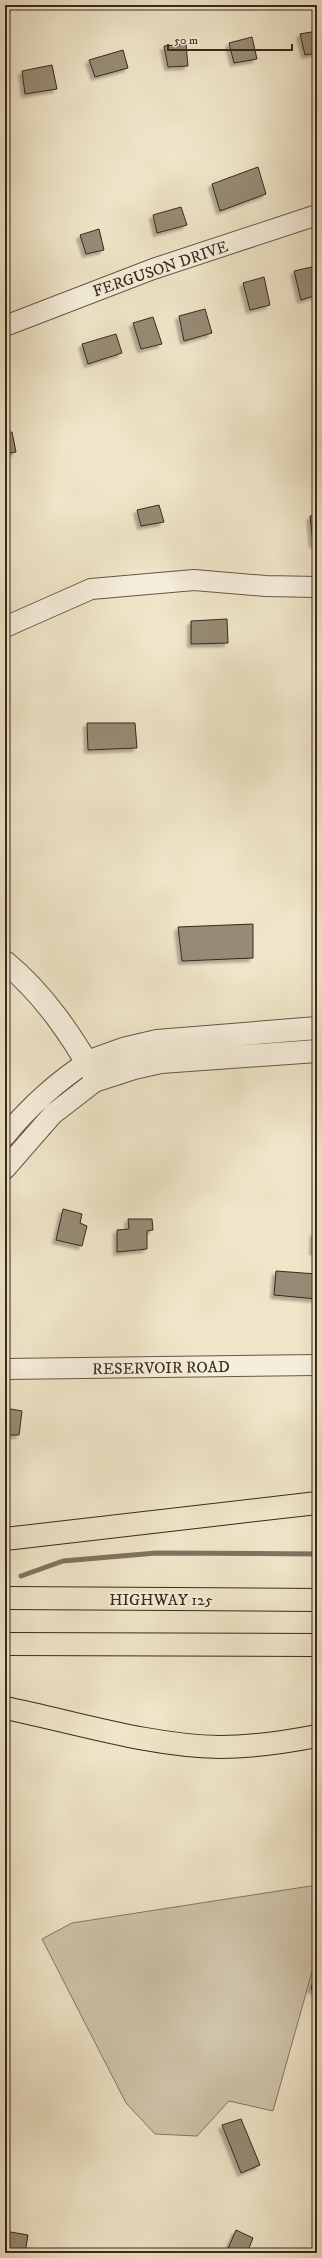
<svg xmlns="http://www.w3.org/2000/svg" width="322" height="2258" font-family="'IM FELL DW Pica',serif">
  <defs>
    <filter id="shadow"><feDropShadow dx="-3.5" dy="3.5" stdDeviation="1" flood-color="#0004"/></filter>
  </defs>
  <rect width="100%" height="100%" fill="#efe5c8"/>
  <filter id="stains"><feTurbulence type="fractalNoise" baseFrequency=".005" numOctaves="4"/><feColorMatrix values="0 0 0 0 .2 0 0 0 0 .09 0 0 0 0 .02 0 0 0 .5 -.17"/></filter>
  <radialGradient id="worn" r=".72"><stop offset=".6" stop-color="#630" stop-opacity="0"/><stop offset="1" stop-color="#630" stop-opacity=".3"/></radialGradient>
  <path fill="#d0c5ab" stroke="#847763" d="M 317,1885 L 317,1954 L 273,2111 L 229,2101 L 197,2136 L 155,2134 L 126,2103 L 42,1939 L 72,1923 Z"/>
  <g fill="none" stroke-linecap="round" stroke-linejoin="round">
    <path stroke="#80735f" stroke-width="5" d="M 21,1576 L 63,1561 L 156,1553 L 317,1554"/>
  </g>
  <path fill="#978b75" stroke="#37291b" filter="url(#shadow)" d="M 317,31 L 317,53 L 305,55 L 300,34 Z
    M 252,37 L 257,59 L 234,63 L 229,43 Z
    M 186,44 L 188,66 L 168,67 L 164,46 Z
    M 123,50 L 128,68 L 95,77 L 89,60 Z
    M 52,65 L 57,89 L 25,94 L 22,71 Z
    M 258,167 L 266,194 L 220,211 L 212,184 Z
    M 181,207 L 187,225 L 157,233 L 153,215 Z
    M 99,229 L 104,250 L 86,254 L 80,235 Z
    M 316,266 L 317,295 L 301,300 L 294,271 Z
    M 264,277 L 270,305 L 250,310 L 243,283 Z
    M 205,309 L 212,333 L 184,341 L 179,316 Z
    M 153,317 L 162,344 L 141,349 L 133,323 Z
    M 116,334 L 122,353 L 88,364 L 82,344 Z
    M 12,432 L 16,452 L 5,454 L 5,433 Z
    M 159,505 L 164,522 L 141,526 L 137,510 Z
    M 317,515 L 317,544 L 313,544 L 310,516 Z
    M 227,619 L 228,643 L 191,644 L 191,621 Z
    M 87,723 L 135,723 L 137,748 L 88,750 Z
    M 253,924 L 253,958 L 182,961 L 178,927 Z
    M 63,1209 L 82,1214 L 80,1223 L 87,1226 L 82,1246 L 56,1240 Z
    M 128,1219 L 152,1219 L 153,1230 L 147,1231 L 147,1249 L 117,1252 L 117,1230 L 129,1229 Z
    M 314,1232 L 317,1232 L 317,1252 L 313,1251 Z
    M 276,1271 L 317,1274 L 317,1299 L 274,1295 Z
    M 5,1408 L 22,1411 L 19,1435 L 7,1435 Z
    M 317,1967 L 317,1991 L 311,1989 Z
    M 241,2119 L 260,2165 L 241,2173 L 222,2125 Z
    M 236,2230 L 253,2238 L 247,2253 L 226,2253 Z
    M 5,2231 L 28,2235 L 25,2253 L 5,2253 Z"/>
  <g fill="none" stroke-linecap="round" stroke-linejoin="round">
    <g stroke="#655846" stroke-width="22">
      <path id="minor" d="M 5,326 L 153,269 L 317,215
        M 5,627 L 91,589 L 194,580 L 266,586 L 317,587
        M 5,1136 C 29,1107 55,1083 87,1062
        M 5,1169 L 53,1114 L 97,1080
        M 5,1369 L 317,1365"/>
    </g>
    <g stroke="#655846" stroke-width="24">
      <path id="tertiary" d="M 5,962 C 44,994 72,1036 97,1080 L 134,1068 L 161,1062 L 317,1051
        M 87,1062 L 123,1049 L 157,1041 L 317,1028"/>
    </g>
    <g stroke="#37291b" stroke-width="24">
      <path id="motorway" d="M 5,1539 L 317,1503
        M 5,1598 L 317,1600
        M 5,1644 L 317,1645
        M 5,1708 C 75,1722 149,1746 220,1747 C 252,1747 286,1742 317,1736"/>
    </g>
    <use href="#minor" stroke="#f5eedb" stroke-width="20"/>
    <use href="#tertiary" stroke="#f5eedb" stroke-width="22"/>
    <use href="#motorway" stroke="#efe5c8" stroke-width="22"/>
  </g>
  <g text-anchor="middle" stroke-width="4" stroke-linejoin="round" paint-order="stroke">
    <g font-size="16" fill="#37291b" stroke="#f5eedb">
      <text transform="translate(160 268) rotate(-19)" y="6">FERGUSON DRIVE</text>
      <text transform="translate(161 1367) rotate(-1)" y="6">RESERVOIR ROAD</text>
      <text x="161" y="1605">HIGHWAY 125</text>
    </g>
  </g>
  <rect width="322" height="2258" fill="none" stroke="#efe5c8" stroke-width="20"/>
  <rect x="6" y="6" width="310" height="2246" fill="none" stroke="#37291b" stroke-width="2"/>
  <rect x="10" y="10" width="302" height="2238" fill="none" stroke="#37291b"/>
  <path d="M168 44v6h124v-6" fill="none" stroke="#37291b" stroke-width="2"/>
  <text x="174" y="44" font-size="12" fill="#37291b" stroke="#f5eedb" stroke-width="3" paint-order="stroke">50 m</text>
  <rect width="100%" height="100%" filter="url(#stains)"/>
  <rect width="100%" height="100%" fill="url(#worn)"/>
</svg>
